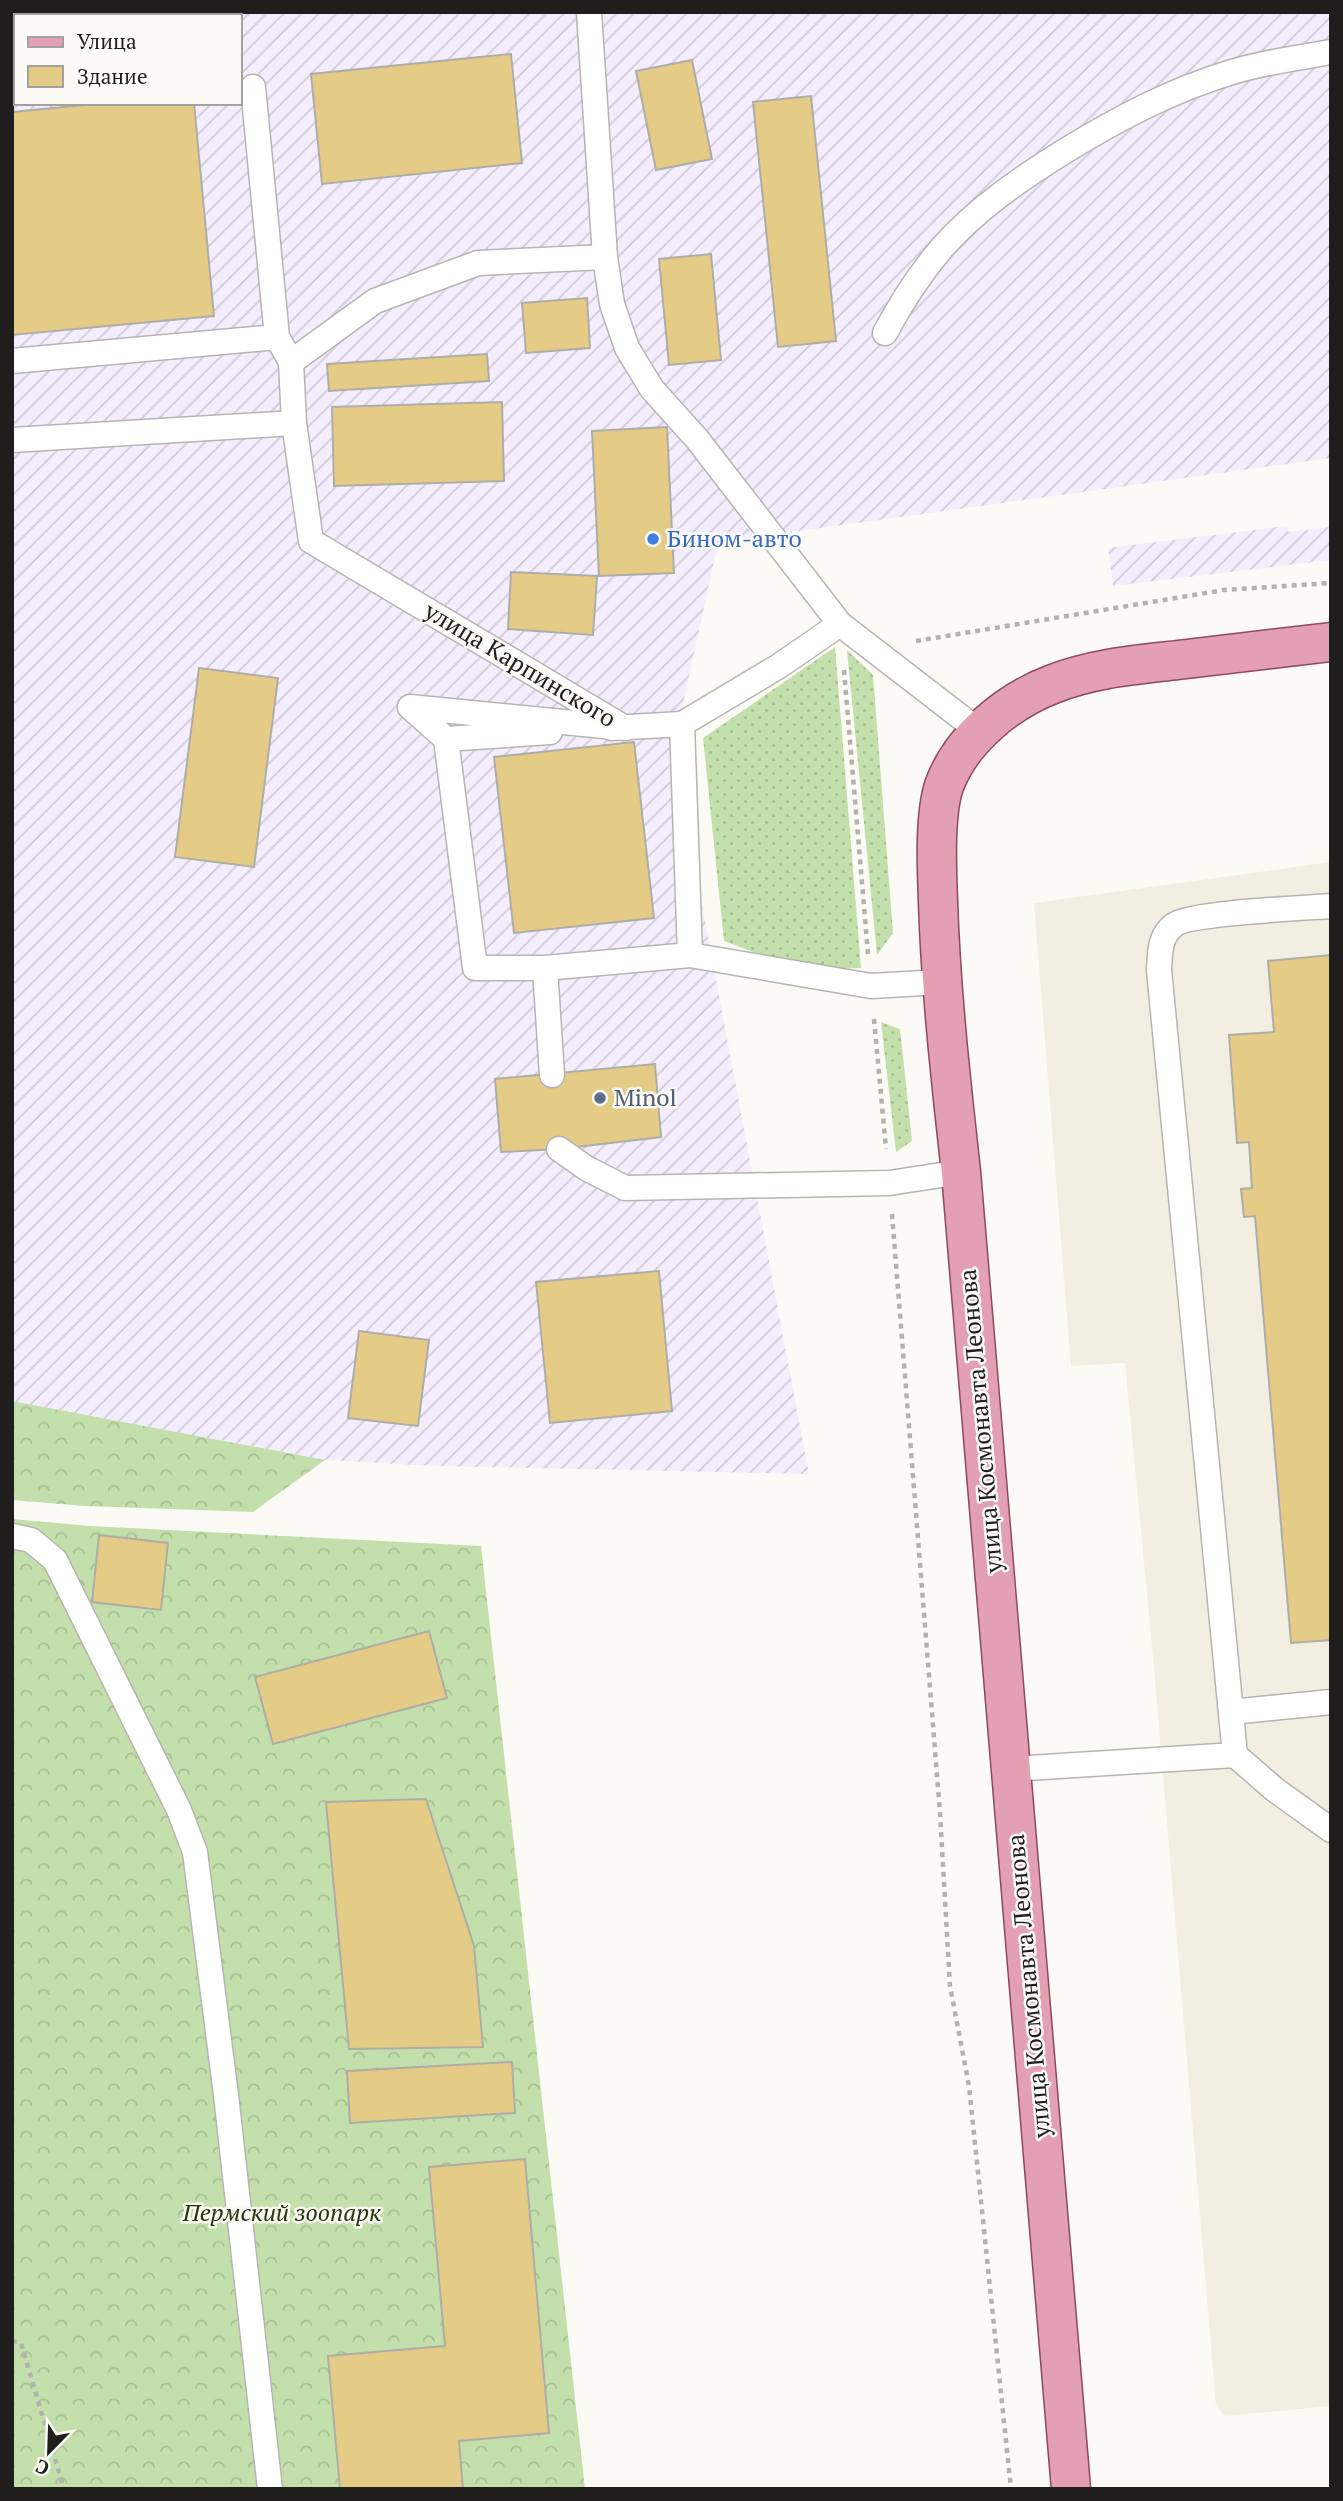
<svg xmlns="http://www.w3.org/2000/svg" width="1343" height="2501" font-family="'PT Serif',serif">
  <defs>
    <pattern id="industrial-furrows" width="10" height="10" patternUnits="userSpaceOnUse" patternTransform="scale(1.75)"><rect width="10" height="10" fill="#f4edfe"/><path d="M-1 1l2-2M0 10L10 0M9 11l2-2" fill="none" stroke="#d1cbd9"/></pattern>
    <pattern id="grass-dots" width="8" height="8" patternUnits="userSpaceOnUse" patternTransform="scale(1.75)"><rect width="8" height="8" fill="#c3e0ac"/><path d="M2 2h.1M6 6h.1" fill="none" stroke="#a7c093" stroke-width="1.8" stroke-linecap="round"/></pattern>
    <pattern id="forest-crowns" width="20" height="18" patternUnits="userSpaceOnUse" patternTransform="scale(1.75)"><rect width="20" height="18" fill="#c3e0ac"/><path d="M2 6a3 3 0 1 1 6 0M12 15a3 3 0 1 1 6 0" fill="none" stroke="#a7c093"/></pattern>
  </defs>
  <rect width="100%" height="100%" fill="#fcfaf5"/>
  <path fill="#f2eee1" d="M 1331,862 L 1331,2406 L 1225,2416 L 1216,2406 L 1154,1667 L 1125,1363 L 1071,1366 L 1034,903 Z"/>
  <path fill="url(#industrial-furrows)" fill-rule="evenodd" d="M 12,12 L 1331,12 L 1331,458 L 718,542 L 673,751 L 809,1474 L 436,1466 L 325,1460 L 12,1401 ZM 16,16 L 240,16 L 240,103 L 16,103 Z
    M 1287,526 L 1288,532 L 1331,527 L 1331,560 L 1113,586 L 1108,548 Z"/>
  <path fill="url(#grass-dots)" d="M 835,647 L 861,968 L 815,969 L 764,956 L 724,941 L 703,738 Z
    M 847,650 L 873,675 L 893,933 L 877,955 Z
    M 881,1022 L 900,1029 L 912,1141 L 896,1152 Z"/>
  <path fill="url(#forest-crowns)" d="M 12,1401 L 325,1460 L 253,1512 L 85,1506 L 12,1500 Z
    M 12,1519 L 90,1526 L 481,1546 L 585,2489 L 12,2489 Z"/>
  <path fill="#e5cc86" stroke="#aeada8" stroke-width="2" d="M 12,12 L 40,12 L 40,16 L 16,16 L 16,52 L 12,52 Z
    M 511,54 L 522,163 L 322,184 L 311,74 Z
    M 692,60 L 712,159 L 656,170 L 636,71 Z
    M 811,96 L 836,341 L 778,347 L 753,102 Z
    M 106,103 L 194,103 L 214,316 L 12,335 L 12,112 Z
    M 711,254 L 721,360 L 669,365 L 659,259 Z
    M 587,298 L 590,348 L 526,353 L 522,303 Z
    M 487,354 L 489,381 L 329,391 L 327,364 Z
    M 502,402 L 504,481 L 334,486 L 332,407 Z
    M 667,427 L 674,573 L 599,576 L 592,431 Z
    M 511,572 L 597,576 L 593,635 L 508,629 Z
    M 199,668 L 278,678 L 254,867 L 175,857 Z
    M 634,742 L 654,918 L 514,933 L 494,757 Z
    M 1331,955 L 1331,1640 L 1291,1643 L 1255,1216 L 1244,1217 L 1241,1189 L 1252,1188 L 1249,1142 L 1237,1143 L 1229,1035 L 1274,1032 L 1268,961 Z
    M 655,1064 L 661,1137 L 559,1149 L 501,1152 L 495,1079 Z
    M 659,1271 L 672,1411 L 550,1423 L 536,1282 Z
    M 359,1331 L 429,1340 L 418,1426 L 348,1418 Z
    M 99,1535 L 168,1543 L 161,1610 L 92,1602 Z
    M 429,1631 L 447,1698 L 273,1744 L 255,1677 Z
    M 426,1799 L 474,1946 L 483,2047 L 349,2049 L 326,1802 Z
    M 512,2062 L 515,2113 L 350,2123 L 347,2071 Z
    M 525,2159 L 549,2433 L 459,2441 L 463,2489 L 340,2489 L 328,2356 L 445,2346 L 429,2167 Z"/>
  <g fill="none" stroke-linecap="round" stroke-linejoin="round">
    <g stroke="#b7b5b0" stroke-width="27">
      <path id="service" d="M 589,12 L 605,257 L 612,304 L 627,348 L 652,389 L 697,439 L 840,624 L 980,732
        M 253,87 L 277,337 L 291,362 L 294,423 L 311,541 L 625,728 L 410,707 L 446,739 L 475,968 L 545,968
        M 885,333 C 901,303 919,275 941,249 C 976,209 1020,179 1065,151 C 1119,118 1172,90 1232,72 C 1264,62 1298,58 1331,52
        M 12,361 L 277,337
        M 291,362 L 375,301 L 478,263 L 605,257
        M 12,440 L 294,423
        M 611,728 L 682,724
        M 446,739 L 550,732
        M 1331,906 C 1304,908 1189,913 1174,925 C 1159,936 1160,954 1159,970 L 1235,1755 L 1274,1789 L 1331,1830
        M 690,955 L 682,724 L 779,666 L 840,624
        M 552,1075 L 545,968 L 690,955 L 871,986 L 941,982
        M 559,1149 L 586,1168 L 625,1188 L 889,1183 L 961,1172
        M 12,1536 L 31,1540 L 55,1560 L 179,1810 L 195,1852 L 226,2095 L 270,2489
        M 1231,1712 L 1331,1702
        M 1011,1769 L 1235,1755"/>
    </g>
    <g stroke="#91495a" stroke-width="41">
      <path id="primary" d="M 1071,2489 L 961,1172 C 951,1082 941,993 938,902 C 937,871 934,816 944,786 C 961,739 1008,701 1053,684 C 1093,668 1136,665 1178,660 C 1229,654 1280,648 1331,642"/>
    </g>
    <path stroke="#b3b2ae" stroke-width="4.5" stroke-dasharray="5 5" stroke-linecap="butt" d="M 916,641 L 1224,590 L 1331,583
      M 844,670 L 868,954
      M 874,1019 L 886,1149
      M 892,1214 L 940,1813 L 950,1986 L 969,2086 L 1011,2489
      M 12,2341 L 21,2343 L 64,2489"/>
    <use href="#service" stroke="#fff" stroke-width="24"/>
    <use href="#primary" stroke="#e2a0b0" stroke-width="38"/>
  </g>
  <circle fill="#3f7fe0" stroke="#fcfaf5" stroke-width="2.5" cx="653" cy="539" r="7"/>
  <circle fill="#5c6f8a" stroke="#fcfaf5" stroke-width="2.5" cx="600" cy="1098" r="7"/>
  <g text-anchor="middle" stroke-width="5" stroke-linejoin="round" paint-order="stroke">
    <g font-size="24" fill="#366cbe" stroke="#fcfaf5" text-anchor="start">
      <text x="667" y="547">Бином-авто</text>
    </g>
    <g font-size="24" fill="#1f1e1c" stroke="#fcfaf5">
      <text transform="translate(520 665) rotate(31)" y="8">улица Карпинского</text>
      <text transform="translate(981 1421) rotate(-95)" y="8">улица Космонавта Леонова</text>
      <text transform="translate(1029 1986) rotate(-95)" y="8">улица Космонавта Леонова</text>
    </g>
    <g font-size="24" fill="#4e5e75" stroke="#fcfaf5" text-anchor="start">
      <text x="614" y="1106">Minol</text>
    </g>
    <g font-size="24" font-style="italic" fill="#23390d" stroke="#fcfaf5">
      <text x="282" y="2221">Пермский зоопарк</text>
    </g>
  </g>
  <rect width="1343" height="2501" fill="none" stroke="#1f1e1c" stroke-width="28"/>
  <rect x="14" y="14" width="228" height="91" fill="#fcfaf5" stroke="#a4a29e" stroke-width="2"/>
  <rect x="28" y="37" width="35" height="10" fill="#e2a0b0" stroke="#a4a29e" stroke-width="2"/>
  <text x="77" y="49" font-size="21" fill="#1f1e1c">Улица</text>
  <rect x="28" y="66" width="35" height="21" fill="#e5cc86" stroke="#a4a29e" stroke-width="2"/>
  <text x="77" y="84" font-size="21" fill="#1f1e1c">Здание</text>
  <g transform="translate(49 2452) rotate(203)" stroke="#fcfaf5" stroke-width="5" paint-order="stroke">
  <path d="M0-5L12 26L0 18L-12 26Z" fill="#1f1e1c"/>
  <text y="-10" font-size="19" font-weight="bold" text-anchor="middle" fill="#1f1e1c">С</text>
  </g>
</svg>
